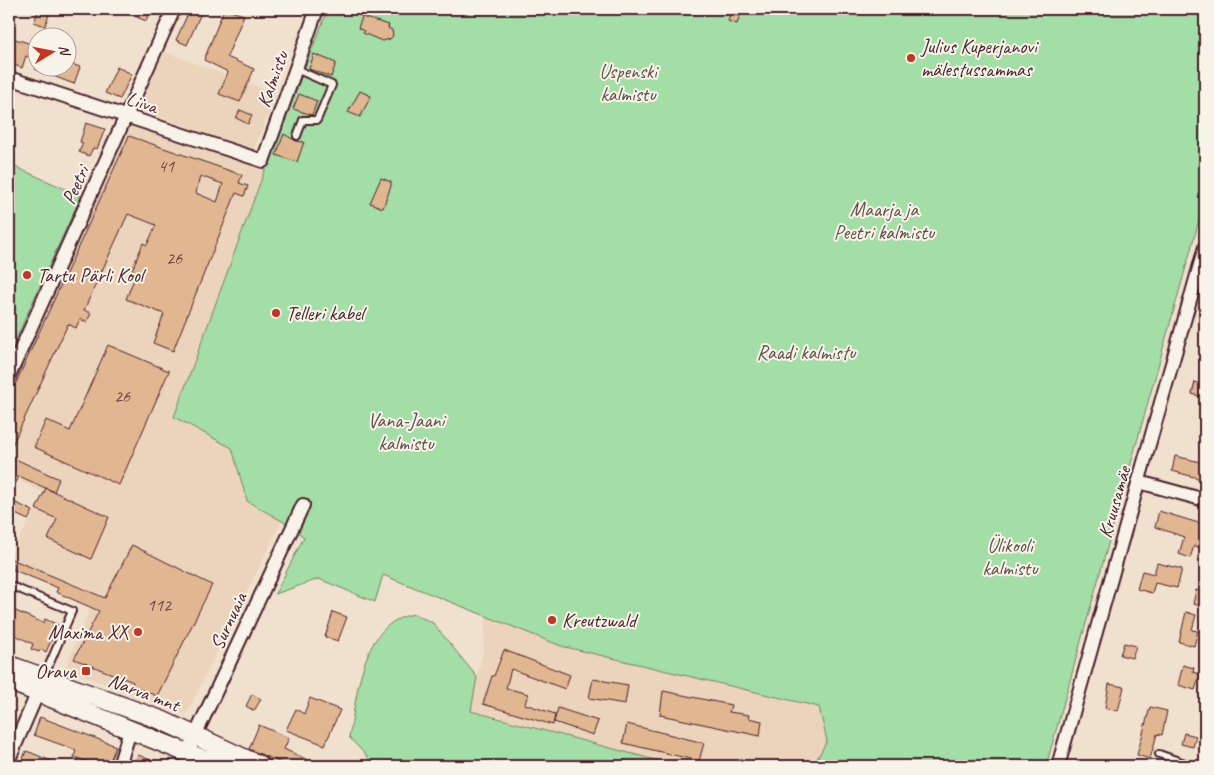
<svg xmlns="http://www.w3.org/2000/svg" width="1214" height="775" font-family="Caveat,sans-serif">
  <rect width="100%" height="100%" fill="#f0e1ce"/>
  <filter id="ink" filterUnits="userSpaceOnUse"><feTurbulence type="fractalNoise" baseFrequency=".02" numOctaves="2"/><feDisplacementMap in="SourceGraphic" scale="10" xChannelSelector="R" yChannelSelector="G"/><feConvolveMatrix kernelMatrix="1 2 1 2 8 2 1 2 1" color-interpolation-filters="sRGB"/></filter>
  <g filter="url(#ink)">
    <path fill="#ebd4bb" d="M 163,51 L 276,94 L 254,150 L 137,109 Z
      M 128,125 L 265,170 L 174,416 L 233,448 L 247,501 L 282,521 L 186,715 L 65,669 L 96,594 L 9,558 L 44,493 L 9,476 L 9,389 Z
      M 486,615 L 561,646 L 819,707 L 827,741 L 813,766 L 678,766 L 470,710 L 483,651 Z"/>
    <path fill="#a2dea5" stroke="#767e68" d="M 328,9 L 1205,9 L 1205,199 L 1046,766 L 813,766 L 827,741 L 819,707 L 561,646 L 383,575 L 375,602 L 319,579 L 275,594 L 304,537 L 282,521 L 247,501 L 232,448 L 174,417 L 267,164 Z
      M 9,164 L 81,196 L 9,354 Z
      M 414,614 L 433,623 L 477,677 L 471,711 L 678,766 L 376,766 L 349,737 C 358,695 360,623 414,614 Z"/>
    <path fill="#e0b790" stroke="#4a1f2b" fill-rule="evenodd" d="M 39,9 L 51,9 L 45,26 L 34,22 Z
      M 118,9 L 151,9 L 146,21 Z
      M 190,9 L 201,13 L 187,45 L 176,40 Z
      M 224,9 L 244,15 L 227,57 L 254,69 L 240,102 L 219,94 L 228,72 L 204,60 Z
      M 731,12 L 740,15 L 737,24 L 728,21 Z
      M 362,17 L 389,25 L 388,28 L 392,30 L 393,36 L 390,39 L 382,41 L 363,33 L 364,31 L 358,28 Z
      M 9,37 L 38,46 L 38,60 L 26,56 L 22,68 L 9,63 L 12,50 L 9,49 Z
      M 314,54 L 336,63 L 331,77 L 309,69 Z
      M 68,63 L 80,67 L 74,84 L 35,69 L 68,68 Z
      M 117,67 L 132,74 L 120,99 L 105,93 Z
      M 360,91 L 371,96 L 360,117 L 348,112 Z
      M 299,94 L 317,101 L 312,115 L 293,109 Z
      M 240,110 L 252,115 L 248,124 L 236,118 Z
      M 86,123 L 105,129 L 97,149 L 93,148 L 89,156 L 79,152 L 83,143 L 80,142 Z
      M 284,134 L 296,141 L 304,142 L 297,162 L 276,155 Z
      M 129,136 L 242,175 L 239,183 L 248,186 L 244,196 L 236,193 L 173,351 L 153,343 L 164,314 L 126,299 L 137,272 L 132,270 L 143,243 L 147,245 L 156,225 L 128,214 L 84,310 L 91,313 L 87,322 L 80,319 L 76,328 L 68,324 L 9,452 L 9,398 ZM 200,176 L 223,184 L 217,202 L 196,193 Z
      M 381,178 L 391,182 L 391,186 L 383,208 L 370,203 Z
      M 108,345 L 169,371 L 119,485 L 34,447 L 46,420 L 70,431 Z
      M 1195,382 L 1205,385 L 1205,398 L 1192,394 Z
      M 9,456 L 59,479 L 54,492 L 19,476 L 9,499 Z
      M 1175,456 L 1205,463 L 1205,480 L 1172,471 Z
      M 46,488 L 109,517 L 91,559 L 48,539 L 57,519 L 36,509 Z
      M 12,501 L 33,511 L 28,520 L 9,511 Z
      M 1159,511 L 1205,525 L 1205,549 L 1194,546 L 1190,558 L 1179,554 L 1184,537 L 1155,527 Z
      M 132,545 L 212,585 L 157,696 L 131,686 L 133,682 L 74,659 L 99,611 L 56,592 L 58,588 L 9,568 L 9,558 L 105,598 Z
      M 1157,563 L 1182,569 L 1177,588 L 1155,583 L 1152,593 L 1137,589 L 1142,571 L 1154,574 Z
      M 1196,590 L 1205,593 L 1205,604 L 1202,604 L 1201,606 L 1193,604 Z
      M 9,608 L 43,623 L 45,619 L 58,625 L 46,652 L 41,649 L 39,652 L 31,649 L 33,644 L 9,632 Z
      M 333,612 L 347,617 L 338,641 L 325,637 Z
      M 1186,612 L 1196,615 L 1192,630 L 1198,631 L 1194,646 L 1179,642 Z
      M 1124,643 L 1136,646 L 1132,658 L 1120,655 Z
      M 504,650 L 570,675 L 565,689 L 511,669 L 506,688 L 528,694 L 525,704 L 555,714 L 553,725 L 483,704 L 492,676 L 494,676 Z
      M 1183,665 L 1194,668 L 1193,672 L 1200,674 L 1195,690 L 1178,685 Z
      M 593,679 L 628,685 L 625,704 L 589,698 Z
      M 1109,684 L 1124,687 L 1118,711 L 1105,708 Z
      M 663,691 L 731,705 L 729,712 L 749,715 L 748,718 L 762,721 L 760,736 L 660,715 Z
      M 252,694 L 261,699 L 254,711 L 246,706 Z
      M 310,698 L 340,710 L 325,745 L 286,730 L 296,709 L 304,714 Z
      M 1150,707 L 1167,711 L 1162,735 L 1157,734 L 1150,759 L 1137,755 Z
      M 558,708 L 598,721 L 593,735 L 554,722 Z
      M 40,717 L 116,746 L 108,766 L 101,766 L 74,757 L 76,750 L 34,735 Z
      M 627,724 L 704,743 L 699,761 L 623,743 Z
      M 259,725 L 289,738 L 284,749 L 321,766 L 288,766 L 249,749 Z
      M 1184,733 L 1196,736 L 1193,747 L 1181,744 Z
      M 26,751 L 32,753 L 63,766 L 20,766 Z
      M 138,755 L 166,766 L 133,766 Z"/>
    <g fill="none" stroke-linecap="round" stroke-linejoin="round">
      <g stroke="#4a1f2b" stroke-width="10">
        <path id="lane" d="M 296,69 L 332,85 L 317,120 L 303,120 L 297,136
          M 9,585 L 72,611 L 44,677
          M 1159,754 L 1193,766"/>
      </g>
      <g stroke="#4a1f2b" stroke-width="16">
        <path id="street" d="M 9,78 L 263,161 L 317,9
          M 9,376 L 174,9
          M 1139,482 L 1205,500
          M 187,753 L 303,505
          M 9,759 L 41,685
          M 119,766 L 130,731
          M 1058,766 L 1205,247"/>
      </g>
      <g stroke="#4a1f2b" stroke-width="21">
        <path id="secondary" d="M 9,665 L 161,720 L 261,766
          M 9,681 L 220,766"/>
      </g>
      <use href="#lane" stroke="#f7f3e8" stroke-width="6"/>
      <use href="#street" stroke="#f7f3e8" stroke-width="12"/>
      <use href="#secondary" stroke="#f7f3e8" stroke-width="18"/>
    </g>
  </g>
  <g fill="#c8321e" stroke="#f7f3e8" stroke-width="2">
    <circle cx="911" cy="58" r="5"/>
    <circle cx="27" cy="275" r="5"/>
    <circle cx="276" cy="313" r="5"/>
    <circle cx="552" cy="620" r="5"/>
    <circle cx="138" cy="632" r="5"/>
    <rect x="81" y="666" width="10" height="10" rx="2.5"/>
  </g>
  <g text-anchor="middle" stroke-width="4" stroke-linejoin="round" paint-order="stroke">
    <g font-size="18" fill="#704544">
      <text x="166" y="172">41</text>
      <text x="174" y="264">26</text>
      <text x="122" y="402">26</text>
      <text x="159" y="611">112</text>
    </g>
    <g font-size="20" fill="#4a1f2b" stroke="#f7f3e8" text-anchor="start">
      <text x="921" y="53">Julius Kuperjanovi<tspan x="921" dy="23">mälestussammas</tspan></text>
      <text x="37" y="282">Tartu Pärli Kool</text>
      <text x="286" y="320">Telleri kabel</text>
      <text x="562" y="627">Kreutzwald</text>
      <text x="128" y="639" text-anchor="end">Maxima XX</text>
      <text x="76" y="678" text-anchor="end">Orava</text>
    </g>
    <g font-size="20" fill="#604f4a" stroke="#f7f3e8">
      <text x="628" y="78">Uspenski<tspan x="628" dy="23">kalmistu</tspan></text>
      <text x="884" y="216">Maarja ja<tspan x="884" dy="23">Peetri kalmistu</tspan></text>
      <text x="806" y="359">Raadi kalmistu</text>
      <text x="406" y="427">Vana-Jaani<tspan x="406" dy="23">kalmistu</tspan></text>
      <text x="1010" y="552">Ülikooli<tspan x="1010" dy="23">kalmistu</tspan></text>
    </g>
    <g font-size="20" fill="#4a1f2b" stroke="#f7f3e8">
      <text transform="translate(272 79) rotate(-70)" y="7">Kalmistu</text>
      <text transform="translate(142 102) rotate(18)" y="7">Liiva</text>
      <text transform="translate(75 185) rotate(-66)" y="7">Peetri</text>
      <text transform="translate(1114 502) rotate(-74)" y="7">Kruusamäe</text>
      <text transform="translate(228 621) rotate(-65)" y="7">Surnuaia</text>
      <text transform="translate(144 692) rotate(21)" y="7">Narva mnt</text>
    </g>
  </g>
  <rect width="1214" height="775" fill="none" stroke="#f7f3e8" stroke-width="30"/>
  <rect x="15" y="15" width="1184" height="745" fill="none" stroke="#4a1f2b" stroke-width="2" filter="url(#ink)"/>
  <g transform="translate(52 52) rotate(80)"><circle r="24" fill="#f7f3e8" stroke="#b29e9c"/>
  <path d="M0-4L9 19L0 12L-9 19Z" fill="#c8321e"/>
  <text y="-8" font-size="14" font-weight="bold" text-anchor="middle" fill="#4a1f2b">N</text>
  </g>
</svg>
